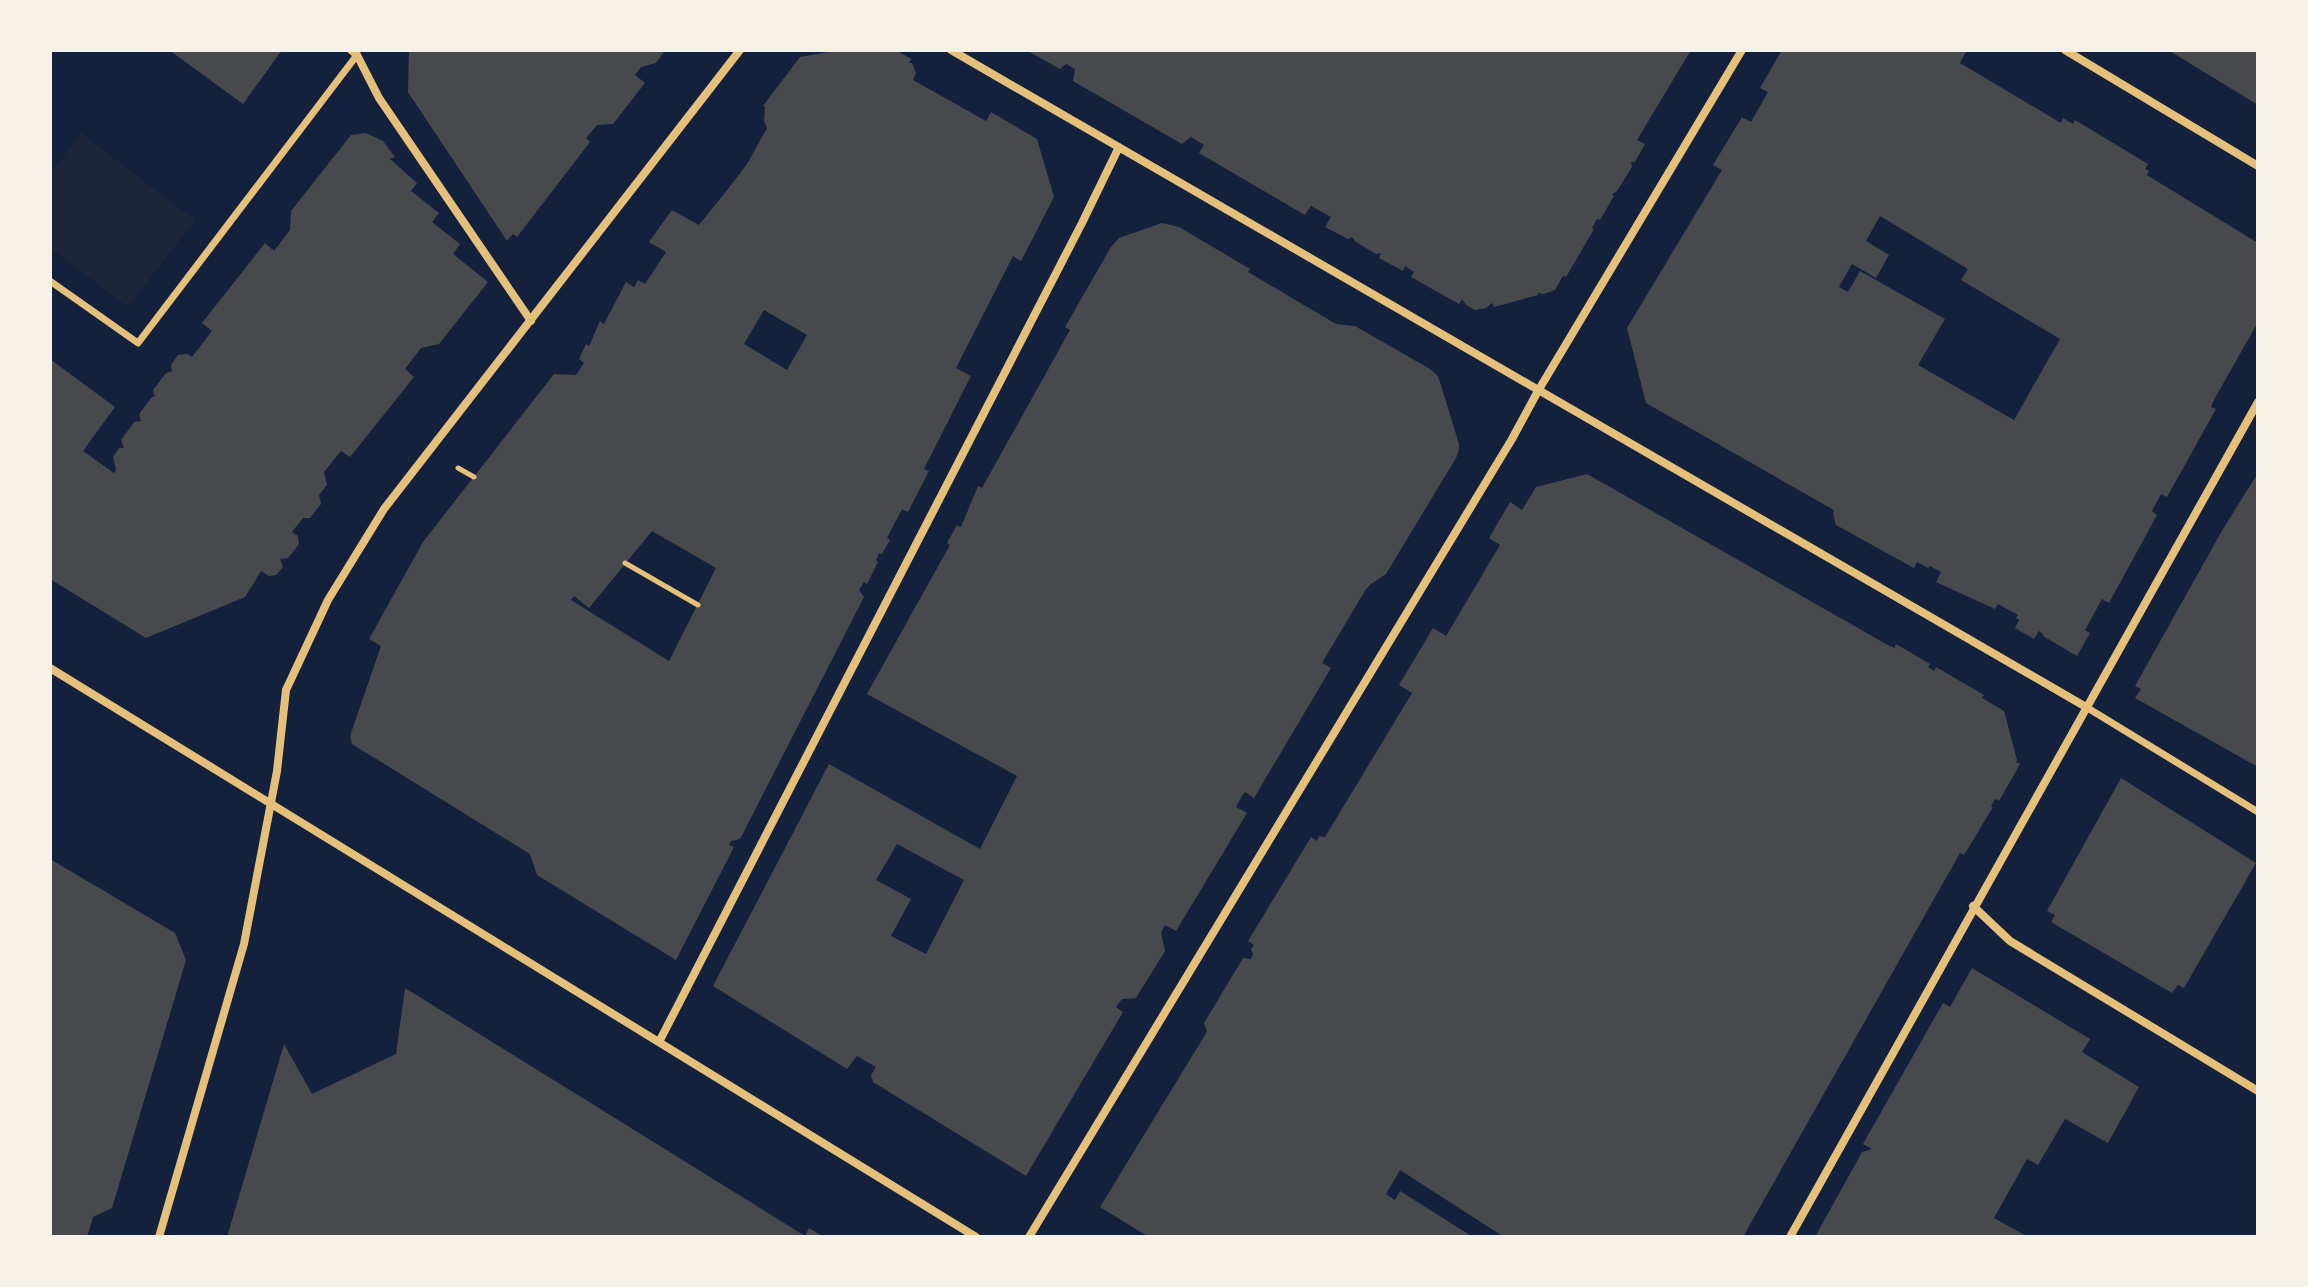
<svg xmlns="http://www.w3.org/2000/svg" width="2308" height="1287" font-family="Roboto,sans-serif">
  <rect width="100%" height="100%" fill="#14213d"/>
  <path fill="#1d2539" d="M 81,133 L 195,220 L 128,307 L 50,248 L 50,175 Z"/>
  <path fill="#48494c" fill-rule="evenodd" d="M 169,50 L 282,50 L 243,104 Z
    M 409,50 L 665,50 L 656,63 L 641,67 L 635,75 L 645,83 L 613,124 L 597,125 L 586,138 L 590,142 L 517,237 L 513,234 L 507,241 L 408,92 Z
    M 839,50 L 896,50 L 911,59 L 909,63 L 912,63 L 916,73 L 913,80 L 986,121 L 991,112 L 1037,139 L 1054,197 L 1021,261 L 1013,256 L 956,368 L 971,376 L 924,469 L 929,471 L 908,512 L 902,509 L 887,538 L 890,540 L 882,554 L 879,553 L 876,560 L 878,562 L 867,584 L 864,582 L 859,590 L 864,597 L 740,839 L 731,841 L 729,845 L 734,847 L 676,960 L 537,875 L 530,854 L 352,744 L 350,736 L 381,646 L 369,639 L 423,542 L 554,374 L 576,375 L 584,363 L 579,359 L 586,344 L 589,346 L 600,321 L 604,324 L 626,282 L 634,287 L 638,280 L 645,284 L 666,252 L 649,242 L 672,210 L 699,225 L 728,189 L 747,164 L 767,128 L 764,121 L 765,107 L 763,106 L 800,57 ZM 764,310 L 807,335 L 787,370 L 744,344 ZM 652,531 L 716,568 L 669,661 L 571,600 L 574,596 L 589,608 Z
    M 1026,50 L 1691,50 L 1637,140 L 1645,144 L 1635,162 L 1631,162 L 1632,167 L 1617,191 L 1612,194 L 1614,196 L 1600,220 L 1597,219 L 1592,228 L 1594,229 L 1566,277 L 1563,276 L 1555,290 L 1544,294 L 1537,293 L 1538,295 L 1494,307 L 1492,303 L 1486,308 L 1475,310 L 1466,305 L 1462,299 L 1459,304 L 1411,277 L 1414,272 L 1405,266 L 1403,271 L 1379,258 L 1381,253 L 1376,254 L 1356,242 L 1352,237 L 1348,239 L 1325,227 L 1331,217 L 1311,206 L 1305,215 L 1199,153 L 1204,145 L 1191,137 L 1182,144 L 1073,81 L 1075,69 L 1066,64 L 1060,69 Z
    M 1782,50 L 1967,50 L 1960,63 L 2061,123 L 2063,118 L 2073,124 L 2075,120 L 2148,164 L 2145,169 L 2149,171 L 2147,175 L 2150,177 L 2258,243 L 2258,322 L 2215,398 L 2211,407 L 2216,409 L 2167,497 L 2161,494 L 2152,511 L 2157,515 L 2109,603 L 2102,599 L 2085,630 L 2090,633 L 2077,656 L 2043,636 L 2044,635 L 2039,631 L 2034,639 L 2015,628 L 2019,620 L 2016,618 L 2018,615 L 1998,604 L 1995,609 L 1936,582 L 1941,572 L 1930,566 L 1928,568 L 1917,562 L 1914,568 L 1836,525 L 1833,513 L 1834,511 L 1832,509 L 1646,403 L 1627,328 L 1722,170 L 1713,165 L 1742,117 L 1751,122 L 1768,92 L 1760,88 ZM 1880,216 L 1968,269 L 1961,280 L 2060,339 L 2014,420 L 1918,365 L 1945,319 L 1860,271 L 1848,292 L 1839,287 L 1852,264 L 1876,278 L 1889,255 L 1866,241 Z
    M 2168,50 L 2258,50 L 2258,105 Z
    M 366,133 L 383,141 L 395,157 L 390,159 L 417,183 L 411,191 L 439,213 L 432,222 L 460,244 L 453,254 L 488,282 L 439,344 L 421,348 L 405,369 L 414,377 L 350,457 L 341,451 L 324,472 L 327,485 L 319,495 L 321,504 L 310,518 L 303,518 L 292,532 L 298,536 L 299,544 L 288,558 L 280,559 L 283,567 L 276,575 L 269,576 L 261,571 L 245,597 L 146,638 L 50,579 L 50,359 L 115,407 L 83,451 L 114,473 L 116,470 L 113,457 L 119,448 L 124,448 L 121,440 L 134,422 L 141,421 L 139,414 L 152,397 L 155,396 L 153,390 L 166,373 L 172,371 L 171,365 L 178,355 L 187,354 L 192,357 L 212,331 L 202,323 L 265,243 L 274,251 L 290,230 L 291,211 L 351,135 Z
    M 1162,223 L 1179,227 L 1250,269 L 1248,272 L 1336,324 L 1355,326 L 1430,369 L 1437,375 L 1440,382 L 1459,444 L 1459,450 L 1456,458 L 1386,574 L 1371,584 L 1366,589 L 1322,663 L 1331,668 L 1254,798 L 1245,792 L 1242,796 L 1236,807 L 1247,813 L 1176,931 L 1165,925 L 1161,933 L 1165,951 L 1136,998 L 1122,999 L 1116,1007 L 1123,1012 L 1026,1176 L 873,1082 L 871,1075 L 876,1067 L 857,1056 L 847,1069 L 713,986 L 829,764 L 980,849 L 1017,776 L 867,694 L 946,552 L 950,545 L 947,543 L 957,525 L 961,527 L 978,486 L 982,488 L 1070,330 L 1065,327 L 1111,247 L 1119,238 ZM 897,844 L 964,880 L 926,954 L 891,936 L 911,899 L 876,880 Z
    M 2258,473 L 2258,767 L 2135,698 L 2141,689 L 2135,686 L 2223,529 Z
    M 1587,474 L 1886,644 L 1894,648 L 1896,644 L 1930,664 L 1928,667 L 1934,671 L 1936,667 L 1984,695 L 1982,698 L 2004,711 L 2017,760 L 2016,762 L 2020,764 L 1999,801 L 1995,799 L 1991,806 L 1993,807 L 1964,855 L 1960,853 L 1743,1237 L 1504,1237 L 1400,1170 L 1386,1194 L 1395,1200 L 1400,1191 L 1473,1237 L 1149,1237 L 1100,1207 L 1205,1035 L 1207,1031 L 1204,1023 L 1243,958 L 1251,959 L 1253,954 L 1251,949 L 1254,945 L 1248,941 L 1311,837 L 1317,841 L 1319,836 L 1325,837 L 1412,693 L 1399,685 L 1433,628 L 1446,636 L 1500,545 L 1489,538 L 1510,502 L 1522,510 L 1536,487 Z
    M 2121,778 L 2256,863 L 2184,988 L 2178,985 L 2172,993 L 2051,922 L 2055,915 L 2047,911 Z
    M 50,859 L 175,933 L 186,960 L 112,1208 L 93,1217 L 87,1237 L 50,1237 Z
    M 1972,968 L 2090,1039 L 2082,1052 L 2139,1087 L 2108,1143 L 2065,1119 L 2038,1165 L 2027,1159 L 1994,1218 L 2028,1237 L 1815,1237 L 1862,1152 L 1872,1149 L 1863,1144 L 1943,1003 L 1950,1007 Z
    M 405,988 L 805,1236 L 809,1228 L 824,1237 L 227,1237 L 284,1044 L 312,1094 L 396,1054 Z"/>
  <g fill="none" stroke-linecap="round" stroke-linejoin="round">
    <path stroke="#e5c07b" stroke-width="5" d="M 458,468 L 474,477
      M 625,563 L 698,605"/>
    <path stroke="#e5c07b" stroke-width="7" d="M 50,281 L 138,343 L 357,55
      M 2086,707 L 2258,812"/>
    <path stroke="#e5c07b" stroke-width="8" d="M 351,50 L 357,55 L 379,98 L 531,321
      M 951,50 L 2086,707
      M 2065,50 L 2258,166
      M 50,668 L 976,1237
      M 1973,906 L 2010,941 L 2258,1091
      M 659,1042 L 1082,223 L 1119,147
      M 159,1237 L 244,944 L 277,771 L 286,690 L 328,600 L 384,509 L 740,50
      M 1029,1237 L 1512,439 L 1538,391 L 1742,50
      M 1790,1237 L 2258,402"/>
  </g>
  <rect width="2308" height="1287" fill="none" stroke="#f6f1e7" stroke-width="104"/>
</svg>
